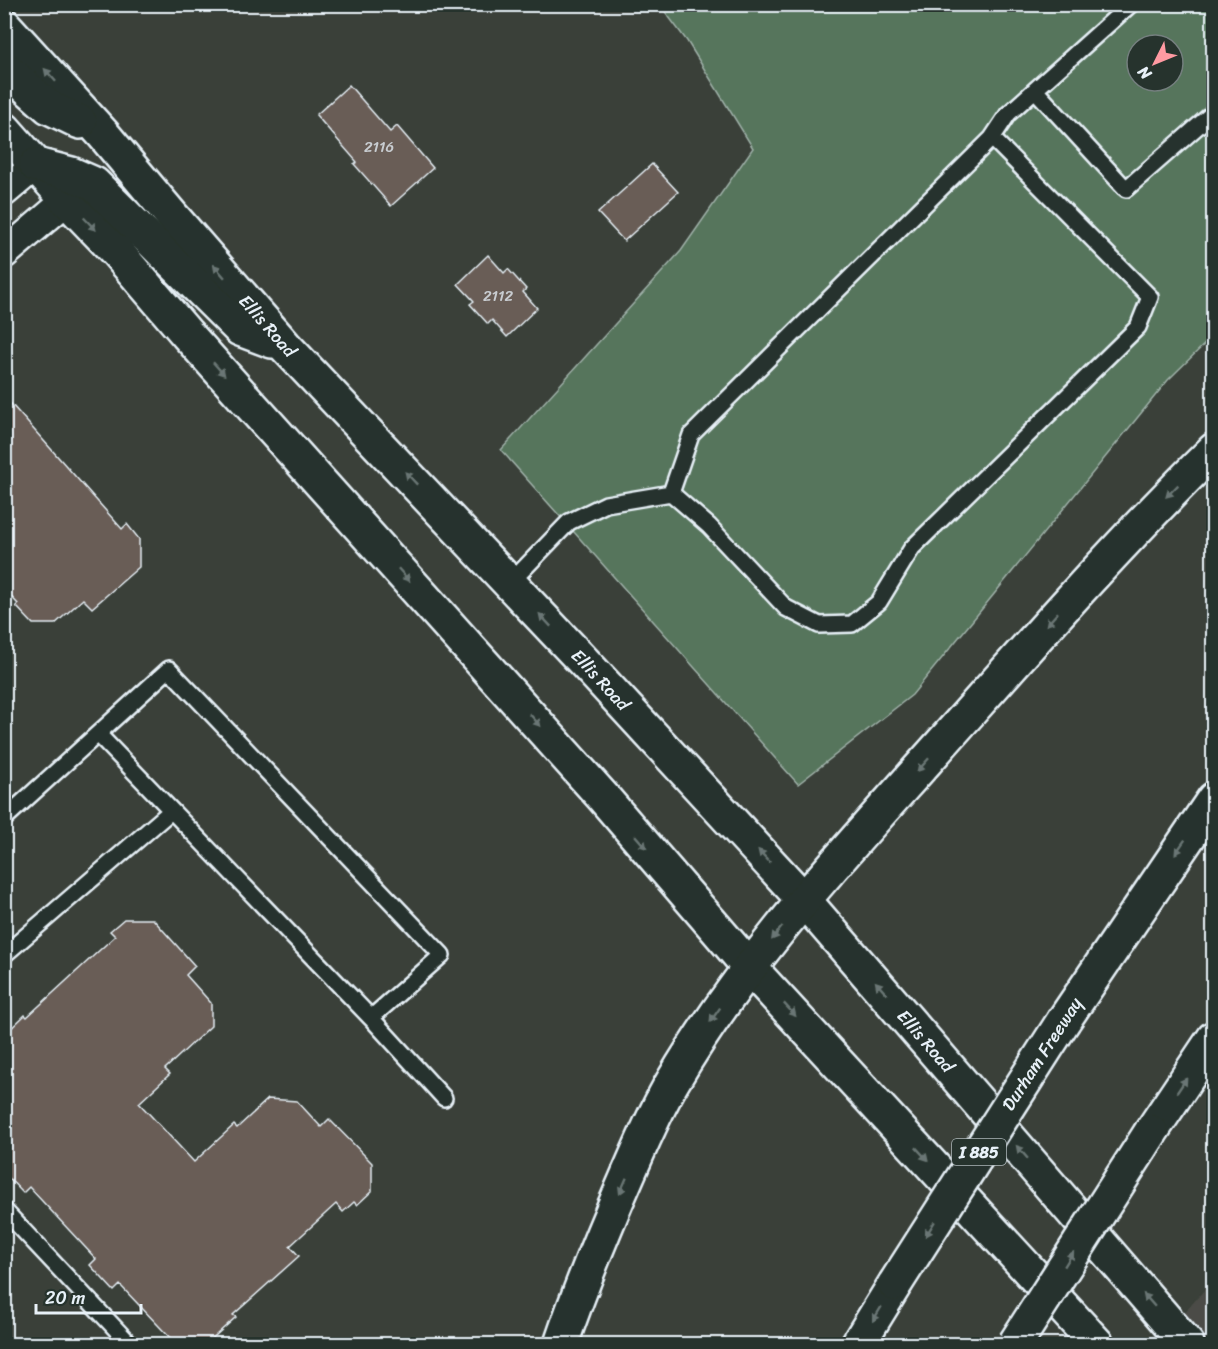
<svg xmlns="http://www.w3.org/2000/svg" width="1218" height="1349" font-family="Sriracha,sans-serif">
  <rect width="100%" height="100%" fill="#3a4039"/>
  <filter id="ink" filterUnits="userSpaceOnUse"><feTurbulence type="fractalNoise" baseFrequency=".0167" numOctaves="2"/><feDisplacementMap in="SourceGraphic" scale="12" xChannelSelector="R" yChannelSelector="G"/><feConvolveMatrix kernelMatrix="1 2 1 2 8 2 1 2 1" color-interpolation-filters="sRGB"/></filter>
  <g filter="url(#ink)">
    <path fill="#4b4c46" d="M 1213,1280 L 1213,1344 L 1157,1344 Z"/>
    <path fill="#57745c" stroke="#a0b2aa" stroke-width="1.5" fill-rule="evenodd" d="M 660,5 L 1213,5 L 1213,336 L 1168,380 L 912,695 L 798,784 L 501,450 L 681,251 L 753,148 L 687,41 ZM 1137,45 L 1173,45 L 1173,81 L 1137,81 Z"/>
    <path fill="#695d56" stroke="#e8f1f8" stroke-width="1.5" d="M 349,85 L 390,132 L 397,126 L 433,168 L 391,206 L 354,164 L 357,162 L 316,115 Z
      M 652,164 L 678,192 L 624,241 L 598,213 Z
      M 488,255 L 504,273 L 508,269 L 526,289 L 523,292 L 537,308 L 507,337 L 492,320 L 488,324 L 470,304 L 474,301 L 458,284 Z
      M 4,396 L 122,529 L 127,524 L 139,539 L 139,567 L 92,608 L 83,599 L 55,624 L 33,624 L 16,606 L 18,604 L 4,589 Z
      M 124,919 L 153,919 L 195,966 L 186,975 L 211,1003 L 211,1026 L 165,1069 L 170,1074 L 139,1103 L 194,1162 L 234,1125 L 237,1128 L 268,1099 L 297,1101 L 321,1127 L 329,1119 L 372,1163 L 372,1191 L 357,1205 L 354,1202 L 343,1212 L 336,1204 L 290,1246 L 299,1256 L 233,1315 L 236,1317 L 206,1344 L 176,1344 L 120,1285 L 114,1291 L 90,1265 L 96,1259 L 29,1187 L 23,1193 L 4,1173 L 4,1035 L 25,1015 L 27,1017 L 115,936 L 110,931 Z"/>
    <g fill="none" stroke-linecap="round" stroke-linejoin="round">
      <g stroke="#e8f1f8" stroke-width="20">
        <path id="lane" d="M 1035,90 L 1126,189 L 1214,112
          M 992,138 L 1008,114 L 1131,4
          M 510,583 L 569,522 L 606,504 L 671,493 L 709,526 L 786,608 L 819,625 L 852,624 L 879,602 L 912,548 L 1138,327 L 1150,297 L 992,138 L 691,435 L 671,493
          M 4,819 L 169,669 L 442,955 L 371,1018 L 98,734
          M 4,955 L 171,811
          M 371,1018 L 444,1098
          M 4,1210 L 130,1344"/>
      </g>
      <g stroke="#e8f1f8" stroke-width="33">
        <path id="street" d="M 4,192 L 36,165
          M 4,254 L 67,200"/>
      </g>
      <g stroke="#e8f1f8" stroke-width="38">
        <g id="secondary">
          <path id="s1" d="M 4,25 L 103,134 L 172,216 L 285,346 L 585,663 L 803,899 L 1187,1344"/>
          <path d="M 4,67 L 49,107 L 80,122"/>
          <path d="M 4,129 L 67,200 L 116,251 L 187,334 L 603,797 L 750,968 L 1097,1344"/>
          <path d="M 36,165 L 71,174 L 94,184 L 240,329 L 272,341"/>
        </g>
      </g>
      <g stroke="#e8f1f8" stroke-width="38">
        <path id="highway" d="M 1064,1020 L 1214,799
          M 1151,1132 L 1214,1038
          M 561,1344 C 580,1288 603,1232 627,1177 C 641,1145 655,1111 673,1081 C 743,962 836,862 927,760 C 1021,655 1113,549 1214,450
          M 858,1344 L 895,1284"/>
      </g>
      <use href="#lane" stroke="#26332d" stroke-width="15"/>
      <use href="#street" stroke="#26332d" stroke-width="28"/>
      <use href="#secondary" stroke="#26332d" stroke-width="33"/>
      <use href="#highway" stroke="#26332d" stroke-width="33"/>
      <g stroke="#e8f1f8" stroke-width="38" stroke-linecap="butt">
        <path id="highway-bridge" d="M 895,1284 L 1064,1020
          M 1015,1344 L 1151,1132"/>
      </g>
      <use href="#highway-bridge" stroke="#26332d" stroke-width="33"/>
    </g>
    <defs><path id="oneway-solid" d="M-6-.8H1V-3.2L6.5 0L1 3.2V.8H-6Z" transform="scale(1.5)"/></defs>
    <g fill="#6a7674">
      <use href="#oneway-solid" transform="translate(50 75) rotate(-132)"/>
      <use href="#oneway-solid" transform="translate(90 224) rotate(46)"/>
      <use href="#oneway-solid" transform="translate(219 271) rotate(-131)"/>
      <use href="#oneway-solid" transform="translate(219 369) rotate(48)"/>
      <use href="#oneway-solid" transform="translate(411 478) rotate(-133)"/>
      <use href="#oneway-solid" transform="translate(1172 491) rotate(135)"/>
      <use href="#oneway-solid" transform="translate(404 575) rotate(48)"/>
      <use href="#oneway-solid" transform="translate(1052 619) rotate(132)"/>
      <use href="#oneway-solid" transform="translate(545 620) rotate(-133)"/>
      <use href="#oneway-solid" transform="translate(535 720) rotate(48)"/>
      <use href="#oneway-solid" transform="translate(923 765) rotate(132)"/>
      <use href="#oneway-solid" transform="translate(641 842) rotate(49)"/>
      <use href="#oneway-solid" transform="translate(1180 847) rotate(125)"/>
      <use href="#oneway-solid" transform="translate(764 856) rotate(-133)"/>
      <use href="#oneway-solid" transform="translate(777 933) rotate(128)"/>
      <use href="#oneway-solid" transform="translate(881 988) rotate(-131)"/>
      <use href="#oneway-solid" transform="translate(790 1010) rotate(47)"/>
      <use href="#oneway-solid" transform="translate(715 1015) rotate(125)"/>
      <use href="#oneway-solid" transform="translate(1182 1085) rotate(-56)"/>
      <use href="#oneway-solid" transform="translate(1022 1152) rotate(-131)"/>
      <use href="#oneway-solid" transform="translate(922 1154) rotate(47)"/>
      <use href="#oneway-solid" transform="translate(623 1186) rotate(114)"/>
      <use href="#oneway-solid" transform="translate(930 1229) rotate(122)"/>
      <use href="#oneway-solid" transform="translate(1069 1259) rotate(-58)"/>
      <use href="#oneway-solid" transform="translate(1149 1300) rotate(-131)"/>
      <use href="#oneway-solid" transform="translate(877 1314) rotate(121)"/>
    </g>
  </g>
  <g text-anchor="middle" stroke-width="4.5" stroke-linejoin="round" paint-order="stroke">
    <g font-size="15" fill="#c8ccd0">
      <text x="379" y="152">2116</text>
      <text x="498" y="301">2112</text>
    </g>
    <rect fill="#26332d" stroke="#aeb8bb" stroke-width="1.5" x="952" y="1139" width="54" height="26" rx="4.5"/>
    <g font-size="16" font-weight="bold" fill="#e8f1f8">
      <text x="979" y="1158">I 885</text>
    </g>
    <g font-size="18" fill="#e8f1f8" stroke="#26332d">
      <text dy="6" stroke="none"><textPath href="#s1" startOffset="400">Ellis Road</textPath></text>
      <text dy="6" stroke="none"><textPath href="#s1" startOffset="886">Ellis Road</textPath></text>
      <text dy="6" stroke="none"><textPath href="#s1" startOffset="1372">Ellis Road</textPath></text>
      <text transform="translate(1042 1054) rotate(-57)" y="6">Durham Freeway</text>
    </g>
  </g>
  <rect width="1218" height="1349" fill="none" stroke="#26332d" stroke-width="24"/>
  <rect x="12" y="12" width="1194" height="1325" fill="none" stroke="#e8f1f8" stroke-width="2" filter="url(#ink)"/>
  <g transform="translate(1155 63) rotate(227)"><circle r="28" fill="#26332d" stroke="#747f7e" stroke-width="1.5"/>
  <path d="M0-4.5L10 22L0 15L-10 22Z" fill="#ff9aa2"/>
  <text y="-9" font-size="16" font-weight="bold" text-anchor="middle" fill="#e8f1f8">N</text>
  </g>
  <path d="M36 1304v9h105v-9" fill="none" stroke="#e8f1f8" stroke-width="3"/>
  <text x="45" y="1304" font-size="18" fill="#e8f1f8" stroke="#26332d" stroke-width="4.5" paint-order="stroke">20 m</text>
</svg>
